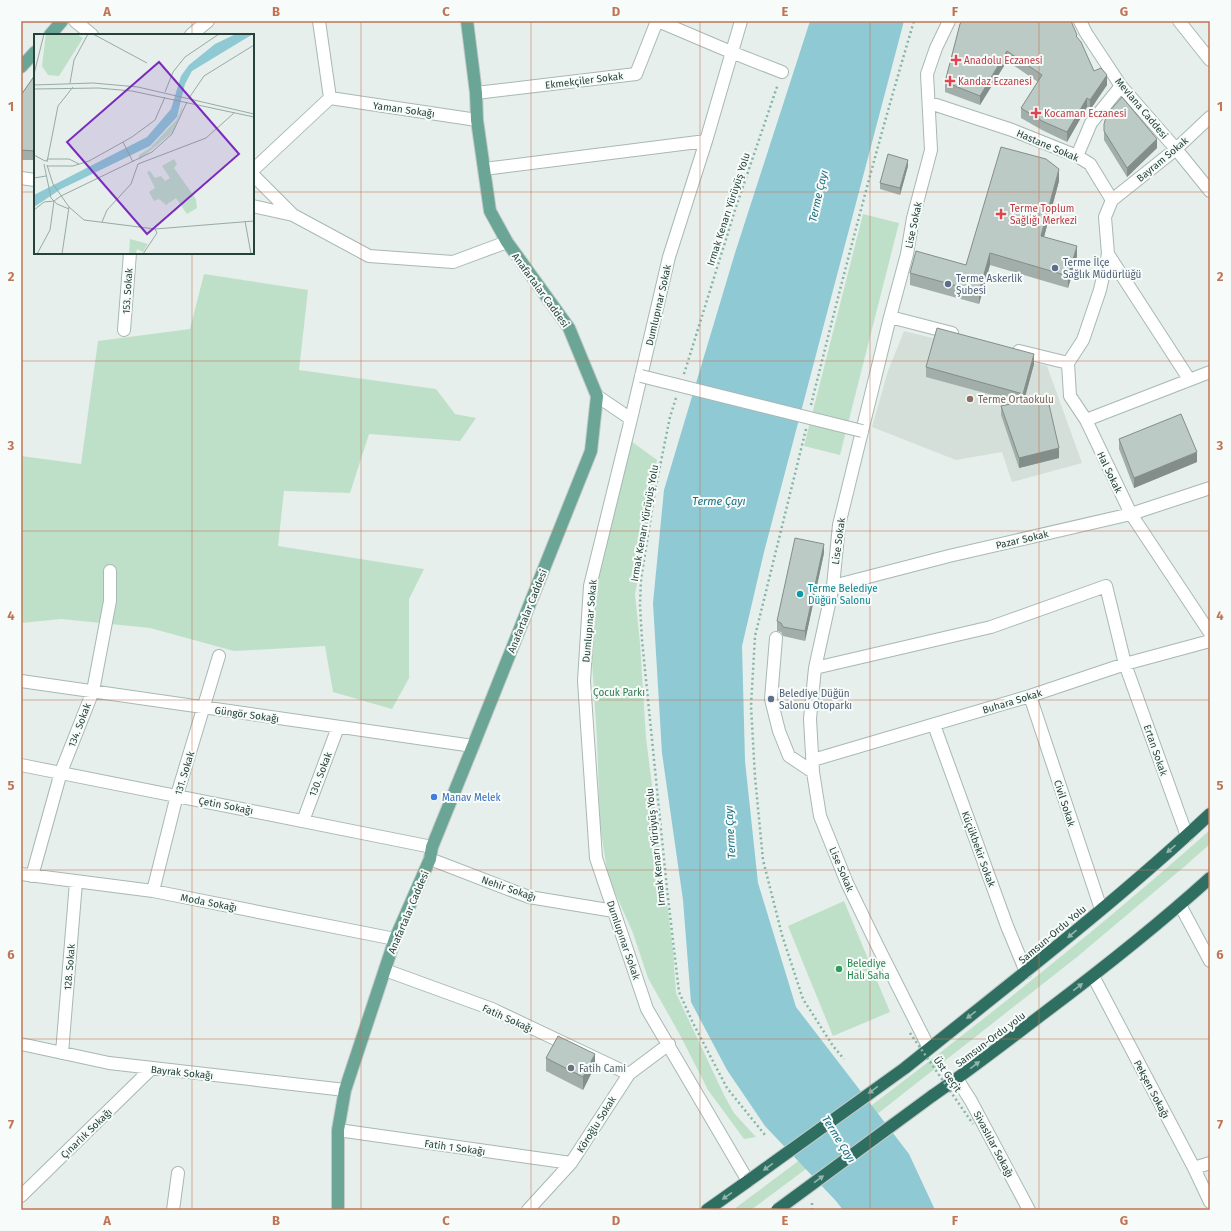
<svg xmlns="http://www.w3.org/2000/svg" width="1231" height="1231" font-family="'Fira Sans',sans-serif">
  <rect width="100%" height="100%" fill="#e6efeb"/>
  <path fill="#d4dfda" d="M 904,331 L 1047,366 L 1082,463 L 1012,482 L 1002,452 L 956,460 L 872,427 L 888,371 Z"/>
  <path fill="#bfe0c8" d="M 863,214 L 899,223 L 840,455 L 804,446 Z
    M 204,274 L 308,290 L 299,370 L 436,389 L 455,414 L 476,418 L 460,441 L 369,434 L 350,493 L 284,491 L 278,546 L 424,569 L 409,599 L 409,678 L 392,709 L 333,692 L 325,646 L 234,651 L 150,628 L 61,619 L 21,623 L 21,456 L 81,464 L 98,341 L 190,329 Z
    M 620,433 L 657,460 L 645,543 L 635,594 L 640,643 L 646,738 L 673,950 L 676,993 L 724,1095 L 734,1113 L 756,1137 L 744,1139 L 708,1090 L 680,1035 L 648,978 L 633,933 L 608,877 L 600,825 L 597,740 L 591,646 L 599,563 Z
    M 1210,830 L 1210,844 L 1185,866 L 1077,957 L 834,1148 L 751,1210 L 733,1210 C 896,1088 1058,965 1210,830 Z
    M 844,901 L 890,1012 L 833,1036 L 788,926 Z"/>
  <path fill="#8ec9d4" d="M 810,21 L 904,21 L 764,552 L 742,646 L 745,761 L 758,883 L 796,1007 L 909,1154 L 935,1210 L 843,1210 L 836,1201 L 765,1126 L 727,1070 L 691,1002 L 683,900 L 662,753 L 653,603 L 664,490 L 735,253 Z"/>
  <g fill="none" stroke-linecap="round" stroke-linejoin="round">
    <g stroke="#a8b8b2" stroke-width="14">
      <path id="minor" d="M 75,21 L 92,35
        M 658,21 L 731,52 L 782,72
        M 741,21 L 706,141 L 669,257 L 631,419 L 590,586 L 584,681 L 596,858 L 647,1009 L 748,1181
        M 1080,21 L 1086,33 L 1121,86 L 1176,149 L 1210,191
        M 1179,21 L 1210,60
        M 191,35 L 208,21
        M 476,93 L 636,74 L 657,21
        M 330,98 L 477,120
        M 930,103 L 1012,130 L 1077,156 L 1090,164 L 1112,200
        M 1077,156 L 1091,123 L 1121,86
        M 484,169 L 706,141
        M 253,170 L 330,98 L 319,21
        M 253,175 L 293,215 L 369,256 L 453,262 L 507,242
        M 21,178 L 35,180
        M 253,206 L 293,215
        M 890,317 L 952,333
        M 124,330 L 130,253
        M 1019,351 L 1068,363
        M 1210,372 L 1086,420 L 1131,514 L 1210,633
        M 1189,379 L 1108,254 L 1105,217 L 1112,200 L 1176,149 L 1210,117
        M 597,396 L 631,419
        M 1086,420 L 1070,396 L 1068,363 L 1083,340 L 1100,290 L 1108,254
        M 833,586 L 949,556 L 1131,514 L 1210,488
        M 776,638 L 771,699 L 779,731 L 789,756 L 813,772
        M 815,668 L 991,627 L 1106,586 L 1125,664 L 1187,836
        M 21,681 L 473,746
        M 1030,696 L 1101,909
        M 934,725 L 1007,926 L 1026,972
        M 813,760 L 1030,696 L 1125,664 L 1210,641
        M 21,765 L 432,847
        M 303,821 L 338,727
        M 430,859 L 529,897 L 614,911
        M 21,874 L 153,891 L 395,939
        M 32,876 L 61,772 L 93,691 L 110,601 L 110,571
        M 153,891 L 177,795 L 219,656
        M 1180,905 L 1210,961
        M 385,970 L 492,1009 L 629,1074
        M 1093,976 L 1194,1168 L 1210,1202
        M 21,1044 L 109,1063 L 345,1090
        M 929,1048 L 878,947 L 847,883 L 820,816 L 813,772 L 810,719 L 815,668 L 833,586 L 839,525 L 890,317 L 907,254 L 913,218 L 931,150 L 927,74 L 936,48 L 949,21
        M 62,1053 L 76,882
        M 957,1079 L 971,1101 L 1029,1210
        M 338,1130 L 571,1163
        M 1194,1168 L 1210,1163
        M 21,1196 L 151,1069
        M 173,1210 L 178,1173
        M 528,1210 L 571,1163 L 629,1074 L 669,1044"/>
    </g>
    <g stroke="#c2cac8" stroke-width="14">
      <path id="major" d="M 50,35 L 62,21
        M 21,67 L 35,52
        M 338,1210 L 338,1130 L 345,1090 L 395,939 L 430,859 L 432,847 L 473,746 L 591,451 L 597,396 L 569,328 L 507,242 L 490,211 L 477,120 L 476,93 L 467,21"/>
    </g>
    <g stroke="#c2cac8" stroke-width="14">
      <path id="highway" d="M 905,1068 C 1008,985 1114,904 1210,814
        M 932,1096 C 970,1070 1007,1041 1044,1013 C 1101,970 1157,926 1210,878
        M 707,1210 L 748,1181"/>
    </g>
    <path stroke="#86b3a5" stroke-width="2.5" stroke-dasharray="2 3" stroke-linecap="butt" d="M 684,374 L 736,207 L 778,84
      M 676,398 L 670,417 L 655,491 L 641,579 L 640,605 L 642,640 L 667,889 L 679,992 L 693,1023 L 727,1088 L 765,1135
      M 811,405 C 843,276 876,148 914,21
      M 806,429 L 755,636 L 751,706 L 755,777 L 763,860 L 782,935 L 803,999 L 833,1046 L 844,1059
      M 812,1203 L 812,1210"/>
    <use href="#minor" stroke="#fff" stroke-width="12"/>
    <use href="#major" stroke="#6aa596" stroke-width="12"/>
    <use href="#highway" stroke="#2f6f62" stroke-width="12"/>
    <g stroke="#a8b8b2" stroke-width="14" stroke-linecap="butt">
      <path id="minor-bridge" d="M 641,376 L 862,431"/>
    </g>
    <g stroke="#c2cac8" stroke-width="14" stroke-linecap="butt">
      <path id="highway-bridge" d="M 748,1181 L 905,1068
        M 777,1210 L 932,1096"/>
    </g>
    <path stroke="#86b3a5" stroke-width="2.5" stroke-dasharray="2 3" stroke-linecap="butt" d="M 910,1033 L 973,1124"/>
    <use href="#minor-bridge" stroke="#fff" stroke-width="12"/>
    <use href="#highway-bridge" stroke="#2f6f62" stroke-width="12"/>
  </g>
  <path fill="#a1aea9" d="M 960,24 L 1077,38 L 1094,71 L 1107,85 L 1090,110 L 1087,107 L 1067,142 L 1042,130 L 1021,118 L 1021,108 L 1038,82 L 1007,61 L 980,105 L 945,92 L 945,82 Z
    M 35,75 L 35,160 L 21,160 L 21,95 Z
    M 1104,124 L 1157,148 L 1127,177 L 1104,140 Z
    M 908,166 L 900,195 L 880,189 L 880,183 Z
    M 1059,181 L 1044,237 L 1077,258 L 1068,288 L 990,265 L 979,304 L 910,285 L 910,273 L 966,265 Z
    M 1034,364 L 1024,401 L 1059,458 L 1019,468 L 1001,415 L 1001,406 L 1018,402 L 926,377 L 926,367 Z
    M 1119,439 L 1197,462 L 1134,488 L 1119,449 Z
    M 824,553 L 805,641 L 783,636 L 781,632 L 777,631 L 777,621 Z
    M 546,1058 L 595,1066 L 583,1090 L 546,1071 Z"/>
  <path fill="#838d89" d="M 1007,51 L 1007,61 L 980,105 L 980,96 Z
    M 1107,75 L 1107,85 L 1090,110 L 1090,100 Z
    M 1087,98 L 1087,107 L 1067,142 L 1067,132 Z
    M 1157,139 L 1157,148 L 1127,177 L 1127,168 Z
    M 908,160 L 908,166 L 900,195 L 900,188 Z
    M 1059,169 L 1059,181 L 1041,248 L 1041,236 Z
    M 1077,246 L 1077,258 L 1068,288 L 1068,276 Z
    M 990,253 L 990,265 L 979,304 L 979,292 Z
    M 1034,354 L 1034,364 L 1023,404 L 1023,394 Z
    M 1059,448 L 1059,458 L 1019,468 L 1019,458 Z
    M 1197,452 L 1197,462 L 1134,488 L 1134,478 Z
    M 824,544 L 824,553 L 805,641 L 805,631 Z
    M 595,1054 L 595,1066 L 583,1090 L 583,1077 Z"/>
  <path fill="#bbcac4" stroke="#838d89" d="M 962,21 L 1071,21 L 1077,35 L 1076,36 L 1081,42 L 1094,71 L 1101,68 L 1107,75 L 1090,100 L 1087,98 L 1067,132 L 1042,121 L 1021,108 L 1042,75 L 1007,51 L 980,96 L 945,82 L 960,24 Z
    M 35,75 L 35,151 L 21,150 L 21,95 Z
    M 1122,97 L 1157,139 L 1127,168 L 1104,131 L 1104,124 L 1107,114 Z
    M 1001,147 L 1046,159 L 1059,169 L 1041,236 L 1077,246 L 1068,276 L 990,253 L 979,292 L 910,273 L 916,251 L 966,265 Z
    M 888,154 L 908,160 L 900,188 L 880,183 Z
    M 937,328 L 1034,354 L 1023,394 L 926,367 Z
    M 1047,396 L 1059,448 L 1019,458 L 1001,406 Z
    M 1181,414 L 1197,452 L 1134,478 L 1119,439 Z
    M 795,538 L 824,544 L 805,631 L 783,627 L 781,623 L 777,621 Z
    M 558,1036 L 595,1054 L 583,1077 L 546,1058 Z"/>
  <defs><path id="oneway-solid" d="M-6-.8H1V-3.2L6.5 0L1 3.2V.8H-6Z"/></defs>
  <g fill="#93b5ae">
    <use href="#oneway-solid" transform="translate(1171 849) rotate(139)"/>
    <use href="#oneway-solid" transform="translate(1072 934) rotate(139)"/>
    <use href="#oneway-solid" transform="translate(1078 987) rotate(-37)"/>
    <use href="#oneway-solid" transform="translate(971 1015) rotate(142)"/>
    <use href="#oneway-solid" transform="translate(975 1065) rotate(-37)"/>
    <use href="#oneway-solid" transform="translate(873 1090) rotate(144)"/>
    <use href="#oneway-solid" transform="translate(768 1167) rotate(144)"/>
    <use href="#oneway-solid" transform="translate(819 1179) rotate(-36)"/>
    <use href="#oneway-solid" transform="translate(727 1196) rotate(145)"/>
  </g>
  <path fill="none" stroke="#c07456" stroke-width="1" stroke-opacity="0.55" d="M 192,21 L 192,35M 361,21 L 361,1210M 531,21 L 531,1210M 700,21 L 700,1210M 870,21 L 870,1210M 1039,21 L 1039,1210M 21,192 L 35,192M 253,192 L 1210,192M 192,253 L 192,1210M 21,361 L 1210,361M 21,531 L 1210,531M 21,700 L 1210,700M 21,870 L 1210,870M 21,1039 L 1210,1039"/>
  <g fill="#e0444e" stroke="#f7fbf9" stroke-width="1.5">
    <path d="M954 54h4v4h4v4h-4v4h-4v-4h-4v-4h4z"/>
    <path d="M948 75h4v4h4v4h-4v4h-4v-4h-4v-4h4z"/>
    <path d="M1034 107h4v4h4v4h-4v4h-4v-4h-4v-4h4z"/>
    <path d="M999 208h4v4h4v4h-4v4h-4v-4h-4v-4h4z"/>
  </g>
  <g fill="#5c6f8a" stroke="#f7fbf9" stroke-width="1.5">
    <circle cx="1055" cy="268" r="4"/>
    <circle cx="948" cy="284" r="4"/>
    <circle cx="771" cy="699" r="4"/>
  </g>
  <circle fill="#8d6e63" stroke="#f7fbf9" stroke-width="1.5" cx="970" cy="399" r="4"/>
  <circle fill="#0f9aa8" stroke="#f7fbf9" stroke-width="1.5" cx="800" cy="594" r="4"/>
  <circle fill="#3f7fe0" stroke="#f7fbf9" stroke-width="1.5" cx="434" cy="797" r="4"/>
  <circle fill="#2e9e5b" stroke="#f7fbf9" stroke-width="1.5" cx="839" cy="969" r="4"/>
  <circle fill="#6b7280" stroke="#f7fbf9" stroke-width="1.5" cx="571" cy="1068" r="4"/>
  <g text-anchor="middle" stroke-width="4" stroke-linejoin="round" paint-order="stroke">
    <g font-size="10" fill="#be3a42" stroke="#f7fbf9" text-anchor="start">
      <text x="964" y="64">Anadolu Eczanesi</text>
      <text x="958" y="85">Kandaz Eczanesi</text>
      <text x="1044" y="117">Kocaman Eczanesi</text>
      <text x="1010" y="212">Terme Toplum<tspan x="1010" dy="12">Sağlığı Merkezi</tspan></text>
    </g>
    <g font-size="10" fill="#24423a" stroke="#f7fbf9">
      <text transform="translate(584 80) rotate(-7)" y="4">Ekmekçiler Sokak</text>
      <text transform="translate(1142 108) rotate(50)" y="4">Mevlana Caddesi</text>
      <text transform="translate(404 109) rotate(8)" y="4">Yaman Sokağı</text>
      <text transform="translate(1048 145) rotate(23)" y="4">Hastane Sokak</text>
      <text transform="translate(1162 159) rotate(-40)" y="4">Bayram Sokak</text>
      <text transform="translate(728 209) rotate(-72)" y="4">Irmak Kenarı Yürüyüş Yolu</text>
      <text transform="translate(913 225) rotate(-78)" y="4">Lise Sokak</text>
      <text transform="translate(541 290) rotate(54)" y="4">Anafartalar Caddesi</text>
      <text transform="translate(127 291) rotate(-86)" y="4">153. Sokak</text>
      <text transform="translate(658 305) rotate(-77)" y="4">Dumlupınar Sokak</text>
      <text transform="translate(1110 472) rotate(64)" y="4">Hal Sokak</text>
      <text transform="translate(644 523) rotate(-80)" y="4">Irmak Kenarı Yürüyüş Yolu</text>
      <text transform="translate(1022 539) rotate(-13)" y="4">Pazar Sokak</text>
      <text transform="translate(838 541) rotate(-82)" y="4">Lise Sokak</text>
      <text transform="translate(527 611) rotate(-68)" y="4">Anafartalar Caddesi</text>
      <text transform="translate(589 621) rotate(-85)" y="4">Dumlupınar Sokak</text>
      <text transform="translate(1012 701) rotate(-17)" y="4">Buhara Sokak</text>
      <text transform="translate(247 714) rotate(8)" y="4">Güngör Sokağı</text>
      <text transform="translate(79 725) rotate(-69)" y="4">134. Sokak</text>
      <text transform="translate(1156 750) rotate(71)" y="4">Ertan Sokak</text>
      <text transform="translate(184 773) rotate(-73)" y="4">131. Sokak</text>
      <text transform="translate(320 774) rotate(-69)" y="4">130. Sokak</text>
      <text transform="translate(1065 803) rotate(72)" y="4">Civil Sokak</text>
      <text transform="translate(226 805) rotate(11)" y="4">Çetin Sokağı</text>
      <text transform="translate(655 847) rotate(-96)" y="4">Irmak Kenarı Yürüyüş Yolu</text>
      <text transform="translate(979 849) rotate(70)" y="4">Küçükbekir Sokak</text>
      <text transform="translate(842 869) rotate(67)" y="4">Lise Sokak</text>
      <text transform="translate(509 888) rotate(19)" y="4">Nehir Sokağı</text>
      <text transform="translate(209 902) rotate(11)" y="4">Moda Sokağı</text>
      <text transform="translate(408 912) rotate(-67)" y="4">Anafartalar Caddesi</text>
      <text transform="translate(1052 934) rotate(-40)" y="4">Samsun-Ordu Yolu</text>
      <text transform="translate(624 940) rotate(71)" y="4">Dumlupınar Sokak</text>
      <text transform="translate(69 967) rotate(-85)" y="4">128. Sokak</text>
      <text transform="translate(508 1018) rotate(24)" y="4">Fatih Sokağı</text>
      <text transform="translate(990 1039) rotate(-37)" y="4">Samsun-Ordu yolu</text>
      <text transform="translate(182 1072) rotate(6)" y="4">Bayrak Sokağı</text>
      <text transform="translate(948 1074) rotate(55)" y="4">Üst Geçit</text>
      <text transform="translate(1152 1089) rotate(62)" y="4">Pekşen Sokağı</text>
      <text transform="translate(596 1124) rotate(-58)" y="4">Köroğlu Sokak</text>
      <text transform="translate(86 1133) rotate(-44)" y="4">Çınarlık Sokağı</text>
      <text transform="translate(994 1144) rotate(62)" y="4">Sivaslılar Sokağı</text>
      <text transform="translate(455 1147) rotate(8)" y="4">Fatih 1 Sokağı</text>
    </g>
    <g font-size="10" fill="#4e5e75" stroke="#f7fbf9" text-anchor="start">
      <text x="1063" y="266">Terme İlçe<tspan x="1063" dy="12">Sağlık Müdürlüğü</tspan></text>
      <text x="956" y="282">Terme Askerlik<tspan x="956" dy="12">Şubesi</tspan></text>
      <text x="779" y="697">Belediye Düğün<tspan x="779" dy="12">Salonu Otoparkı</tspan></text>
    </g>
    <g font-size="10" fill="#785e54" stroke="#f7fbf9" text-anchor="start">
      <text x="978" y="403">Terme Ortaokulu</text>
    </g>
    <g font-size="10" fill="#0d838f" stroke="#f7fbf9" text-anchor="start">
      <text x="808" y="592">Terme Belediye<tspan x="808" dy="12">Düğün Salonu</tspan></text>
    </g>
    <g font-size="10" fill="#2d7a4b" stroke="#f7fbf9">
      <text x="619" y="696">Çocuk Parkı</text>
    </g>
    <g font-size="10" fill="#366cbe" stroke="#f7fbf9" text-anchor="start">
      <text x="442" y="801">Manav Melek</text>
    </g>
    <g font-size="10" fill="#27864d" stroke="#f7fbf9" text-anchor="start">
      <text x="847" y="967">Belediye<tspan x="847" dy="12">Halı Saha</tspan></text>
    </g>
    <g font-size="10" fill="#5b616d" stroke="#f7fbf9" text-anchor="start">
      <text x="579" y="1072">Fatih Cami</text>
    </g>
    <g font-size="11" font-style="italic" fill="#1c6f80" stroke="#f7fbf9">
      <text transform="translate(818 196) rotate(-77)" y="4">Terme Çayı</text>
      <text x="719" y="505">Terme Çayı</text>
      <text transform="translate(730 832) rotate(-93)" y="4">Terme Çayı</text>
      <text transform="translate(839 1139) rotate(58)" y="4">Terme Çayı</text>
    </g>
  </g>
  <g transform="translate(34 34)">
    <rect width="220" height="220" fill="#e6efeb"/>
    <path d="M 12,0 L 43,0 L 49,4 L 25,42 L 14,41 L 8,32 ZM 149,70 L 148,76 L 139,98 L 105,126 L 105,121 L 116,114 L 143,85 ZM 140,125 L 143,130 L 140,134 L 162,165 L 163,174 L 153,180 L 142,164 L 132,171 L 125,165 L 120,167 L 115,158 L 121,154 L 113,138 L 116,137 L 121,144 L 127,142 L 131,147 L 136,144 L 128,132 ZM 96,205 L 114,210 L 109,218 L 103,215 L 102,220 L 95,220 Z" fill="#bfe0c8"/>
    <path d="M 202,0 L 219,0 L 158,37 L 151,50 L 143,83 L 116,112 L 27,155 L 0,173 L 0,161 L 113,103 L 137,75 L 147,42 L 155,31 L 181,10 Z" fill="#8ec9d4"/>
    <path fill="none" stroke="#98aaa4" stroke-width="1" d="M 59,0 L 113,29M 0,40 L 10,0M 36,49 L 40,26 L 54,0M 0,51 L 59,49 L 104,53 L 220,80M 0,55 L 64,54 L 98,57 L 220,83M 131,58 L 139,38 L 151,23 L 185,0M 155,64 L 170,42 L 220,11M 24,72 L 39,53M 89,108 L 99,128M 0,121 L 11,127 L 13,126M 13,125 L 35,125 L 45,130M 13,128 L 24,72M 10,130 L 17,164 L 23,170 L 35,175M 13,131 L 19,150 L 35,173 L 50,186 L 121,195 L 220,187M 13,132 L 39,132 L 55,127 L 98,103 L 121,86 L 131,63M 0,144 L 12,142M 27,162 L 118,118 L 138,100 L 153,68M 0,176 L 10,168 L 20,167M 211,187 L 217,220M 68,188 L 73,176 L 97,150 L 104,130 L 172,104 L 200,79M 3,220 L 16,196 L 20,167 L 27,162M 28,220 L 35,173M 109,220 L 123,199 L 121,195"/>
    <path fill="#7b2cbf" fill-opacity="0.15" stroke="#7b2cbf" stroke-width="2" d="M 125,28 L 205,120 L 113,200 L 33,108 Z"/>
    <rect width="220" height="220" fill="none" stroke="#24423a" stroke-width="2"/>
  </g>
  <rect width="1231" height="1231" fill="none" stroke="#f7fbf9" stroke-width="44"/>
  <rect x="22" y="22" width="1187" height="1187" fill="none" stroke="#c07456" stroke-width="1.5"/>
  <g font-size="13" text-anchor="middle" font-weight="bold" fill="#c07456">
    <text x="107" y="16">A</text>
    <text x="276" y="16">B</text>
    <text x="446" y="16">C</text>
    <text x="616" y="16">D</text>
    <text x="785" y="16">E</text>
    <text x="955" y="16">F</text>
    <text x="1124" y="16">G</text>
    <text x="11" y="111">1</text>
    <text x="1220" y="111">1</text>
    <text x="11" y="281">2</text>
    <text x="1220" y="281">2</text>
    <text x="11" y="450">3</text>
    <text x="1220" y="450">3</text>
    <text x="11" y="620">4</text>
    <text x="1220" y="620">4</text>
    <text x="11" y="790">5</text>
    <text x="1220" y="790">5</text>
    <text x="11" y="959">6</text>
    <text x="1220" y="959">6</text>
    <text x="11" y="1129">7</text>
    <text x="1220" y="1129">7</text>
    <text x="107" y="1225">A</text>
    <text x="276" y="1225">B</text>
    <text x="446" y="1225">C</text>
    <text x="616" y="1225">D</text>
    <text x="785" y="1225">E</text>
    <text x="955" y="1225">F</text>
    <text x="1124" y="1225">G</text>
  </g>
</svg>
